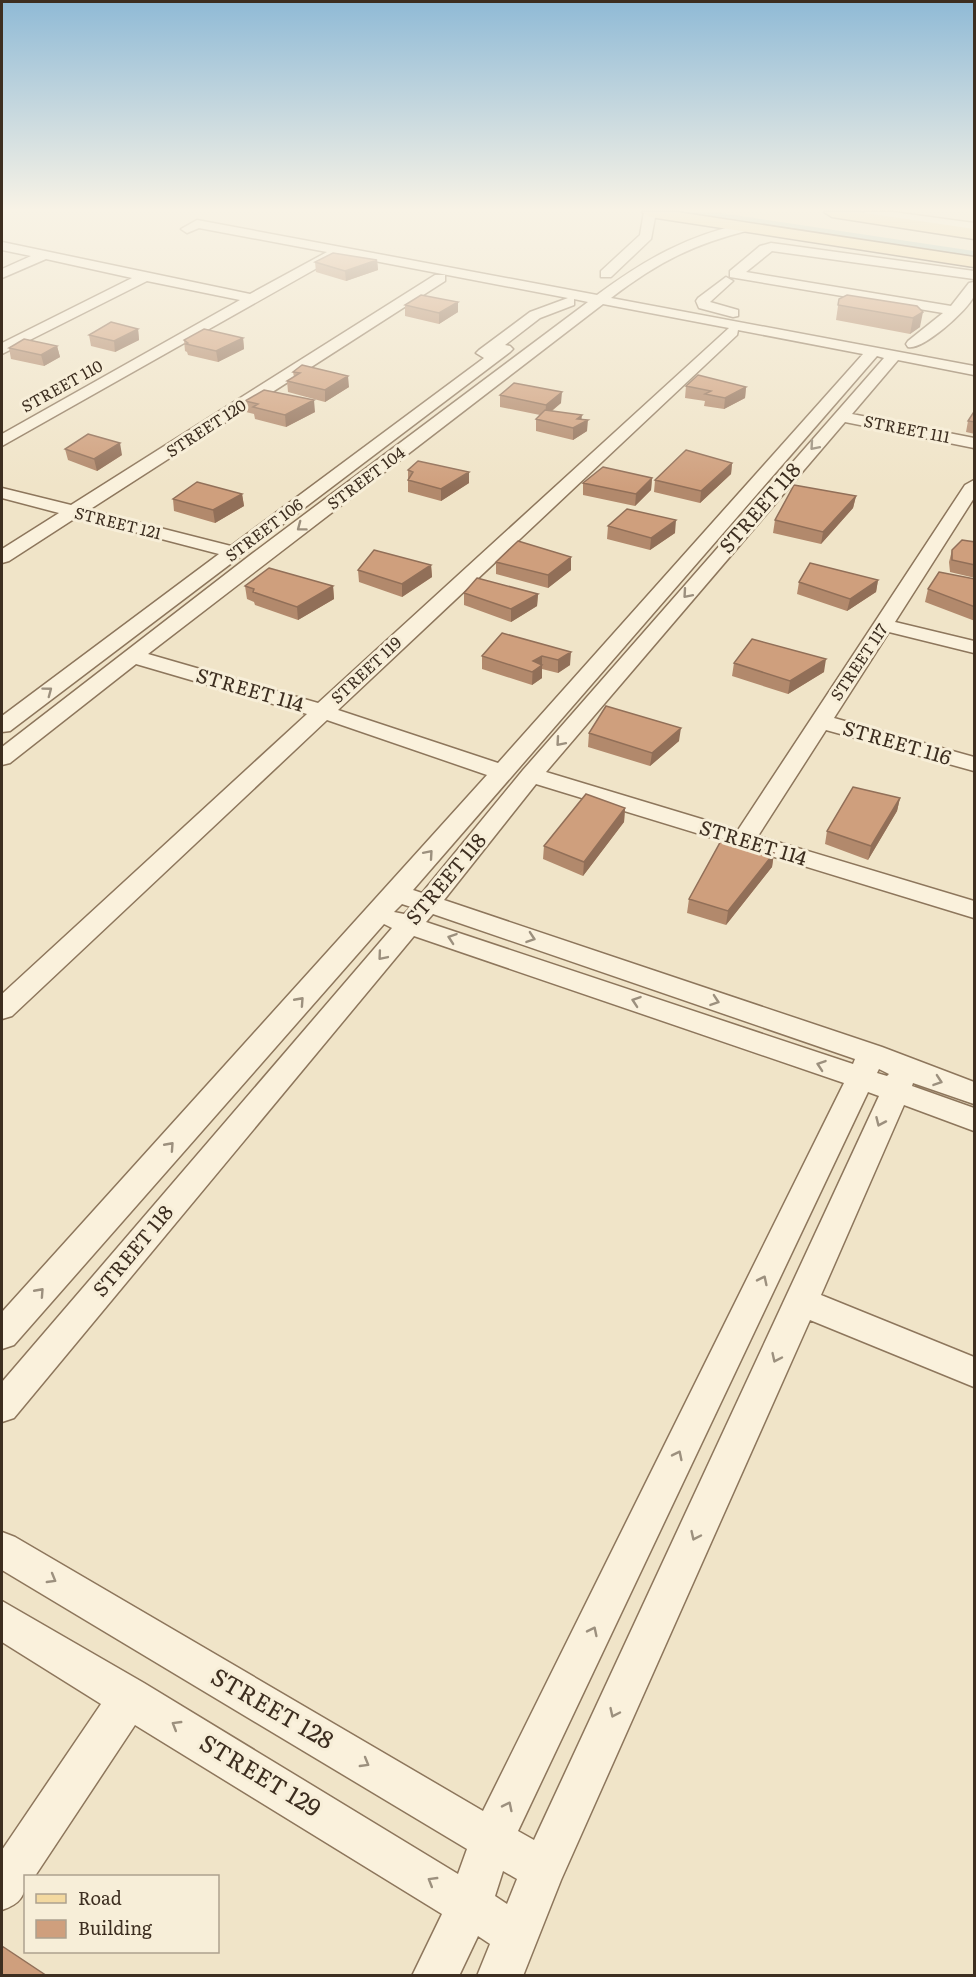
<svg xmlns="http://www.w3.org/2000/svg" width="976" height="1977" font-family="Literata,serif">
  <rect width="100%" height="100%" fill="#f0e4c8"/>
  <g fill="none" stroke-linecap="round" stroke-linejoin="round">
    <path fill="#a9c4bc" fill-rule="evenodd" d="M 688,212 L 714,212 L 974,251 L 974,259 L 694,216 Z"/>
    <g stroke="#8d765c" stroke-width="3">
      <path id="minor" d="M 644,212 L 656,212 L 651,239 L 611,277 L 601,277 L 601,271 L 640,235 Z
        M 864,212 L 893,212 L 974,223 L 974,231 L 870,216 Z
        M 197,220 L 597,295 C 646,259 686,236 746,223 L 750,224 L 750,230 C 694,244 658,262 611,298 L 974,366 L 974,375 L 898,360 L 852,414 L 974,438 L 974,448 L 845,422 L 546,772 L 738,830 L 965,485 L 974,480 L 974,498 L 895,622 L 974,641 L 974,653 L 889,632 L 834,718 L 974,757 L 974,771 L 826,730 L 758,836 L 974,901 L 974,918 L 536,784 L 444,900 L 882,1047 L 974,1082 L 974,1104 L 913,1083 L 912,1086 L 974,1108 L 974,1131 L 904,1105 L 821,1295 L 974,1357 L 974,1387 L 810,1320 L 561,1880 L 523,1976 L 477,1976 L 490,1944 L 478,1936 L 459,1976 L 412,1976 L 442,1914 L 135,1725 L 35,1876 L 26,1876 C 26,1896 20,1904 2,1910 L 2,1850 L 101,1704 L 2,1642 L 2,1601 L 144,1683 L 458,1874 L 467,1849 L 2,1570 L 2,1532 L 15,1537 L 483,1811 L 844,1083 L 414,936 L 14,1418 L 2,1422 L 2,1382 L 392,928 L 384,924 L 14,1345 L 2,1349 L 2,1312 L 487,775 L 327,720 L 12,1016 L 2,1019 L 2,994 L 307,714 L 136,664 L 10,763 L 2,765 L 2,747 L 253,553 L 588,302 L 574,299 L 574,305 L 540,318 L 505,345 L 510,346 L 513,349 L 510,352 L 10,731 L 2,732 L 2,716 L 219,554 L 77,517 L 9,561 L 2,563 L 2,549 L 59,513 L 2,498 L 2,488 L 71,505 L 435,275 L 445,275 L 445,281 L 89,510 L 231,546 L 484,358 L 476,353 L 479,350 L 530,312 L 568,298 L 333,253 L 333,259 L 2,446 L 2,434 L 240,300 L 147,281 L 2,354 L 2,343 L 132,278 L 46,259 L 2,278 L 2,269 L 31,256 L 2,250 L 2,242 L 250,294 L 327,252 L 199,228 L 187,233 L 181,229 ZM 603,304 L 729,328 L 318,703 L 148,654 ZM 738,330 L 863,354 L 498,763 L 338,710 L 737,335 ZM 877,356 L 884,358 L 523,770 L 422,893 L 413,890 ZM 402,904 L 411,907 L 404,914 L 394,912 ZM 433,914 L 855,1059 L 853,1064 L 426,922 ZM 879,1069 L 889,1074 L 887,1076 L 877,1073 ZM 868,1092 L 879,1096 L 534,1840 L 518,1831 ZM 503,1871 L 517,1879 L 507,1904 L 495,1896 Z
        M 771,243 L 974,271 L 974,279 L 772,251 L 746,272 L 951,306 L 969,283 L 974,282 C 974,286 975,292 974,296 C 968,310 922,351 908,347 L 906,344 L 908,341 L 943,313 L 730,277 L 730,271 L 760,246 Z
        M 726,277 L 733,281 L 710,302 L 738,310 L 738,316 L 733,317 L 699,308 L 696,301 L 698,298 Z"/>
    </g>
    <g stroke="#5b4430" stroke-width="3">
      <path id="major" d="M 642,212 L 677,212 L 974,257 L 974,267 L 650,217 Z
        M 824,212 L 859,212 L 974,229 L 974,239 L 832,217 Z"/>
    </g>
    <use href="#minor" fill="#faf1dc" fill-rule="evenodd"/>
    <use href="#major" fill="#f3d9a0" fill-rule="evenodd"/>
  </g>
  <path fill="#b2896c" d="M 377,260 L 378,270 L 346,281 L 316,272 L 315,262 Z
    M 839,299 L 917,306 L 920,327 L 910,334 L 836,320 Z
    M 405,305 L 458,312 L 439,324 L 405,316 Z
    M 138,329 L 139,340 L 115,352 L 91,346 L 89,335 Z
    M 243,338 L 244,349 L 218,362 L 188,355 L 187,352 L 185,351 L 184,340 Z
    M 57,346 L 60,357 L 44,366 L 11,359 L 9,348 Z
    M 302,365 L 349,387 L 325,402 L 288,392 L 287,381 L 294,377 L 293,372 Z
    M 686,386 L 746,387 L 745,398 L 724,409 L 704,406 L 705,401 L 685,398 Z
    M 500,395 L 561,403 L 552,411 L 582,419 L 587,431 L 573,440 L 536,431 L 536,419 L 540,415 L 500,407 Z
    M 245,401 L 315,412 L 286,427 L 255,419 L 254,414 L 246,412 Z
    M 975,410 L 975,434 L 966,432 L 968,421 Z
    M 65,449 L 122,455 L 97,471 L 68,460 Z
    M 732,463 L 731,474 L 700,503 L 654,492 L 655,480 Z
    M 408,470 L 469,483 L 441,501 L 408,492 Z
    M 652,478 L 651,490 L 635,506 L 583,495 L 583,483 Z
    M 242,494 L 244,506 L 215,523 L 174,511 L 173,499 Z
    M 856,496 L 853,508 L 821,544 L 773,533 L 775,520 Z
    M 608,526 L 675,533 L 650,550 L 607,539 Z
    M 975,542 L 975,578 L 950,572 L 949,562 L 952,550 Z
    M 571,557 L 571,570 L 548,588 L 496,574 L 496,562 Z
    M 431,565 L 432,577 L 402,597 L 359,582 L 358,570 Z
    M 975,579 L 975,621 L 925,602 L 928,589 Z
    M 878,580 L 876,592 L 847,611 L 797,594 L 799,582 Z
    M 245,586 L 333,586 L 334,599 L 298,620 L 255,605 L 254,602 L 247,599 Z
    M 464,593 L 538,594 L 537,606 L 511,622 L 464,605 Z
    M 502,633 L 570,665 L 558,673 L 542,669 L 542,678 L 532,685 L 482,669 L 482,656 Z
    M 734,663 L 824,672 L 788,694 L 732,676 Z
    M 589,733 L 679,741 L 650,766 L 588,747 Z
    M 900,798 L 897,811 L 868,860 L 825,844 L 827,831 Z
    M 625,808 L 624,822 L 583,876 L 543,859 L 544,846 Z
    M 774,853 L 772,867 L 726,925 L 687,913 L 689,899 Z"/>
  <path fill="#916f58" d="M 377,260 L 378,270 L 346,281 L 345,271 Z
    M 458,302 L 458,312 L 439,324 L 439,313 Z
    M 923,312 L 920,327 L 910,334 L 913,318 Z
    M 138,329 L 139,340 L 115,352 L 114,341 Z
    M 243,338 L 244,349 L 218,362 L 216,351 Z
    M 57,346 L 60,357 L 44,366 L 41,355 Z
    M 348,376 L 349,387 L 325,402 L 325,390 Z
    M 746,387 L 745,398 L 724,409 L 725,398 Z
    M 562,392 L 561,403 L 545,416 L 546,405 Z
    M 314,400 L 315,412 L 286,427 L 285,415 Z
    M 582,415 L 581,423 L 588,420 L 587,431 L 573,440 L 573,428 L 577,419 Z
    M 120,443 L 122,455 L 97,471 L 94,459 Z
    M 732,463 L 731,474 L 700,503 L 701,491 Z
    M 469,472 L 469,483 L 441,501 L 441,489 Z
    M 652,478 L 651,490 L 635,506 L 636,494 Z
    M 242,494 L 244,506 L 215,523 L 213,510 Z
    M 856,496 L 853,508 L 821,544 L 823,532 Z
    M 676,520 L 675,533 L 650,550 L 651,538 Z
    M 571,557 L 571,570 L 548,588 L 548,575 Z
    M 431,565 L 432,577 L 402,597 L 402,584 Z
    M 878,580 L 876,592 L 847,611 L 850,599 Z
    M 333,586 L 334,599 L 298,620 L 297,607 Z
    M 538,594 L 537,606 L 511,622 L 511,609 Z
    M 571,652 L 570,665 L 558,673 L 558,660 Z
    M 542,656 L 542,678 L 532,685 L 533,661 Z
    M 826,659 L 824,672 L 788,694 L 790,681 Z
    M 681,728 L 679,741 L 650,766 L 652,753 Z
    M 900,798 L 897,811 L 868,860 L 871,846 Z
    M 625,808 L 624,822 L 583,876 L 584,862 Z
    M 774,853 L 772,867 L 726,925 L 728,911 Z"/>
  <path fill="#cf9f7d" stroke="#916f58" stroke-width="1.5" d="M 333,253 L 377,260 L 345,271 L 315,262 Z
    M 421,295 L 458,302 L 439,313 L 405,305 Z
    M 847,295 L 917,306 L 923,312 L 913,318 L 838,305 L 839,299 Z
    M 111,322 L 138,329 L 114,341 L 89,335 Z
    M 204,329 L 243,338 L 216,351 L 186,344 L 188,343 L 184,340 Z
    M 24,339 L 57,346 L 41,355 L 9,348 Z
    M 302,365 L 348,376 L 325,390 L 287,381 L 300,373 L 293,372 Z
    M 698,375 L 746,387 L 725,398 L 705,394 L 711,391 L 686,386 Z
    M 514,383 L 562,392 L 546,405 L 500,395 Z
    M 264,390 L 314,400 L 285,415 L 253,407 L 258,404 L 245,401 Z
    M 545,410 L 582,415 L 577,419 L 588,420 L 573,428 L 536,419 Z
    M 975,410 L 975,422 L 968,421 Z
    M 88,434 L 120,443 L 94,459 L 65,449 Z
    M 686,450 L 732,463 L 701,491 L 655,480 Z
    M 418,461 L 469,472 L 441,489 L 408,480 L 413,472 L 408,470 Z
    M 603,467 L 652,478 L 636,494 L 583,483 Z
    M 197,482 L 242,494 L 213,510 L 173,499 Z
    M 794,485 L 856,496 L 823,532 L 775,520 Z
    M 627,509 L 676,520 L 651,538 L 608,526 Z
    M 962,540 L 975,542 L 975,565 L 952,560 L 952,550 Z
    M 518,541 L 571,557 L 548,575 L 496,562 Z
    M 374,550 L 431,565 L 402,584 L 358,570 Z
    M 810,563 L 878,580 L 850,599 L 799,582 Z
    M 269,568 L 333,586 L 297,607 L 253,592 L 254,589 L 245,586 Z
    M 939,572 L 975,579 L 975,607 L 928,589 Z
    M 477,578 L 538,594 L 511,609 L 464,593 Z
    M 502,633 L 571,652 L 558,660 L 542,656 L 533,661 L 542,665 L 532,672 L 482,656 Z
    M 752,639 L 826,659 L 790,681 L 734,663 Z
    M 606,706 L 681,728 L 652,753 L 589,733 Z
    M 853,787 L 900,798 L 871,846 L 827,831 Z
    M 586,794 L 625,808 L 584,862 L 544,846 Z
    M 722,839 L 774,853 L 728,911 L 689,899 Z
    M 2,1946 L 47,1976 L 2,1976 Z"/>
  <defs><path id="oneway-chevron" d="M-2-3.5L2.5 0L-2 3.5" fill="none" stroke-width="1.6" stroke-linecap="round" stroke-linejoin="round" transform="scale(1.5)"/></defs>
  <g stroke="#9c907e">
    <use href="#oneway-chevron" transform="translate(814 446) rotate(131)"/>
    <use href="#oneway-chevron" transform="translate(301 527) rotate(143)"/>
    <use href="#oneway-chevron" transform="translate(687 594) rotate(131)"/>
    <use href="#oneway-chevron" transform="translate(48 691) rotate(-37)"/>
    <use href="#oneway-chevron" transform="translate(560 742) rotate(131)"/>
    <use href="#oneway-chevron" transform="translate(429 854) rotate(-49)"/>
    <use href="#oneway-chevron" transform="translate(452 938) rotate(-161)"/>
    <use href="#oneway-chevron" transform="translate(531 938) rotate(19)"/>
    <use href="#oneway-chevron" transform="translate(382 956) rotate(130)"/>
    <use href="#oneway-chevron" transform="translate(300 1001) rotate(-48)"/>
    <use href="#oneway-chevron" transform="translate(636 1001) rotate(-161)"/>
    <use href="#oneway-chevron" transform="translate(715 1001) rotate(19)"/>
    <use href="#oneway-chevron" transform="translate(821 1065) rotate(-161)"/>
    <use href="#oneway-chevron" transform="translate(938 1081) rotate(19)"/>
    <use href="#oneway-chevron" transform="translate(880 1122) rotate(114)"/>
    <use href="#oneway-chevron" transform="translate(170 1146) rotate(-48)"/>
    <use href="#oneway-chevron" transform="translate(763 1280) rotate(-64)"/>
    <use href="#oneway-chevron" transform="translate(40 1292) rotate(-48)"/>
    <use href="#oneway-chevron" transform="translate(776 1358) rotate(115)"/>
    <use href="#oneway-chevron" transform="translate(678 1455) rotate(-64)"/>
    <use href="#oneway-chevron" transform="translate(695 1536) rotate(115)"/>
    <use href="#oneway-chevron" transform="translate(52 1579) rotate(30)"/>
    <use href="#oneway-chevron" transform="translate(593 1631) rotate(-64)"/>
    <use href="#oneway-chevron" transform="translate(614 1713) rotate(115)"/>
    <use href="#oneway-chevron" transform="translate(176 1725) rotate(-149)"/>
    <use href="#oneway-chevron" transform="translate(365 1763) rotate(30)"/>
    <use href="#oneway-chevron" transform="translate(508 1806) rotate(-64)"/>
    <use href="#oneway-chevron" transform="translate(432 1881) rotate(-149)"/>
  </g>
  <linearGradient id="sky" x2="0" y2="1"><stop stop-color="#8fbad6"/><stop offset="0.43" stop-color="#f8f3e6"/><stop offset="1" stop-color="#f8f3e6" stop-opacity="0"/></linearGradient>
  <rect width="976" height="488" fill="url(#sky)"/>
  <g text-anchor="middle" stroke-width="6" stroke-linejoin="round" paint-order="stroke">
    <g font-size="16" fill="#3d2e20" stroke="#f7eed8">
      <text transform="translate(62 386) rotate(-29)" y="6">STREET 110</text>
      <text transform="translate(206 428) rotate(-33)" y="6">STREET 120</text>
      <text transform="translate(907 429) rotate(11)" y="6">STREET 111</text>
      <text transform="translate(366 478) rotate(-37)" y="6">STREET 104</text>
      <text transform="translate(118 523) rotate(14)" y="6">STREET 121</text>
      <text transform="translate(264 530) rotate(-37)" y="6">STREET 106</text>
      <text transform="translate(859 662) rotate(-56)" y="6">STREET 117</text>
      <text transform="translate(366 670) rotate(-43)" y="6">STREET 119</text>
    </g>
    <g font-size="20" fill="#3d2e20" stroke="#f7eed8">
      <text transform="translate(760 508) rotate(-49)" y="7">STREET 118</text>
      <text transform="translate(250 690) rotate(16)" y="7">STREET 114</text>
      <text transform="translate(897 743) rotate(16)" y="7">STREET 116</text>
      <text transform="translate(753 843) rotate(17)" y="7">STREET 114</text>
      <text transform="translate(446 879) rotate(-50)" y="7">STREET 118</text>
      <text transform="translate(133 1251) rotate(-50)" y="7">STREET 118</text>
    </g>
    <g font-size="24" fill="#3d2e20" stroke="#f7eed8">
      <text transform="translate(272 1709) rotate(30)" y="8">STREET 128</text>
      <text transform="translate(260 1776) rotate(31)" y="8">STREET 129</text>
    </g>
  </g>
  <rect width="976" height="1977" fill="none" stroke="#3d2e20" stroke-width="6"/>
  <rect x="24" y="1875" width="195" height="78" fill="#f7eed8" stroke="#ada18e" stroke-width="1.5"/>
  <rect x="36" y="1894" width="30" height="9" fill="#f3d9a0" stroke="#ada18e" stroke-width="1.5"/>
  <text x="78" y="1905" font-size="18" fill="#3d2e20">Road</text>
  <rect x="36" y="1920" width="30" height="18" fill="#cf9f7d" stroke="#ada18e" stroke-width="1.5"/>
  <text x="78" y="1935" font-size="18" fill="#3d2e20">Building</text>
</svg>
